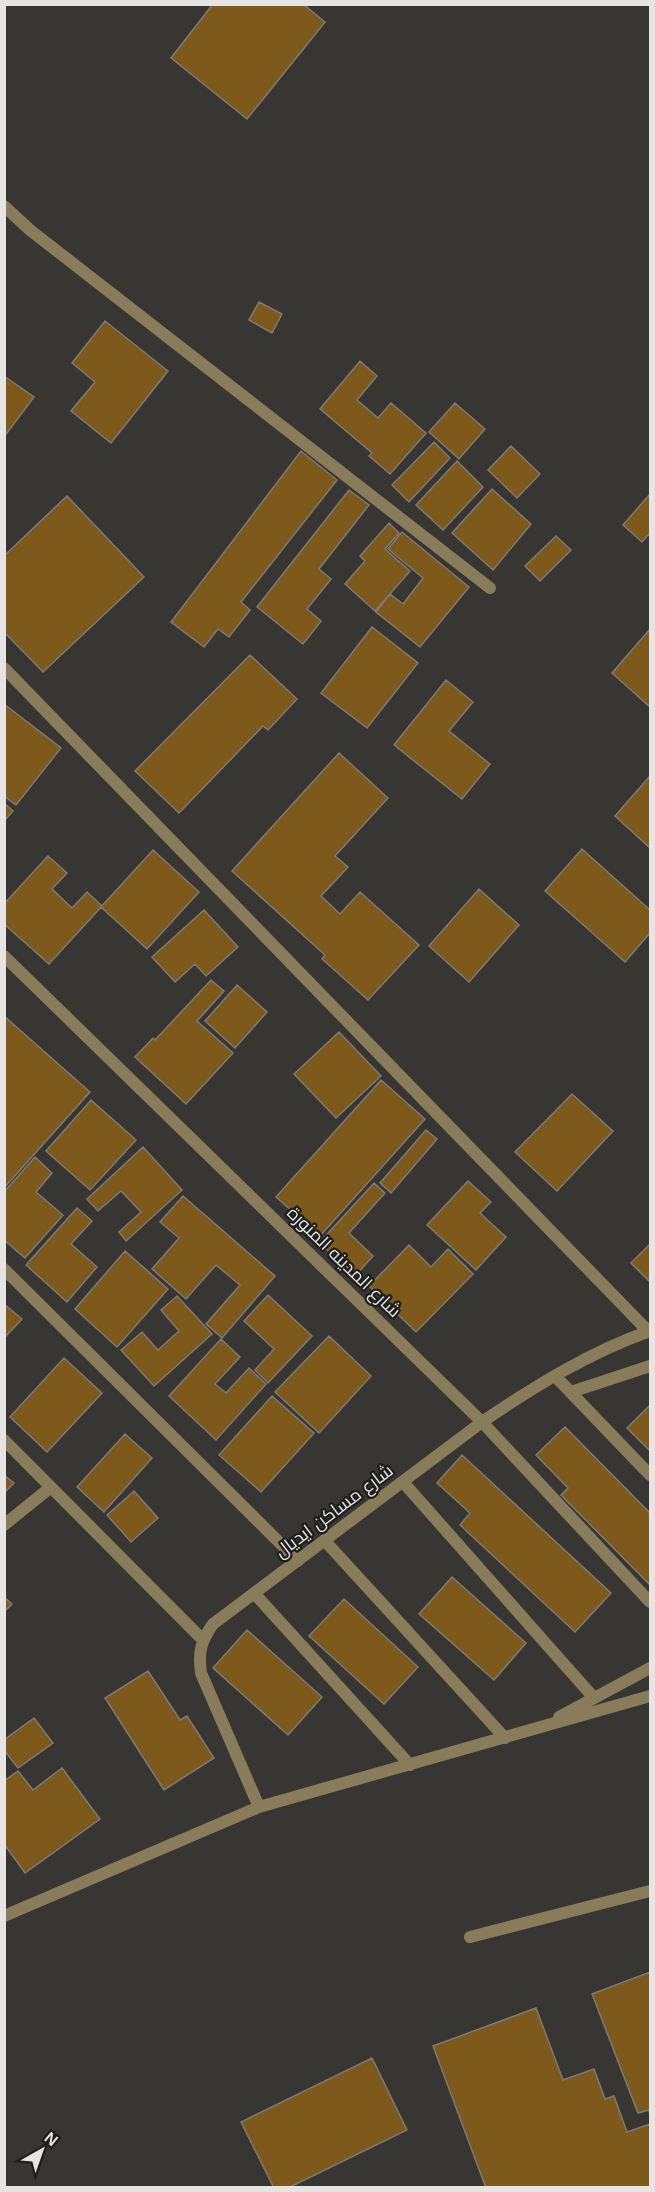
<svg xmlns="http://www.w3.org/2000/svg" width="655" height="2192" font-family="Helvetica,Cairo,sans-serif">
  <rect width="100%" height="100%" fill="#373633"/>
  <path fill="#7d591b" stroke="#7d7a77" stroke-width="1.5" d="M 213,4 L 303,4 L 325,22 L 247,119 L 171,58 Z
    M 259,302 L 282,314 L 272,333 L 249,320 Z
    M 105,321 L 168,371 L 111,443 L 71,411 L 95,382 L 72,363 Z
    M 360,361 L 377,376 L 357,400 L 378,418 L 391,403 L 426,433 L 390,474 L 369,456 L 372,453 L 320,409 Z
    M 4,376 L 34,397 L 4,437 Z
    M 455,403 L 485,429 L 459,459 L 429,432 Z
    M 434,442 L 450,458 L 409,502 L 392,485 Z
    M 511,446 L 540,474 L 517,498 L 488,470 Z
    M 301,451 L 337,480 L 241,602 L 250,610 L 229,637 L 218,629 L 204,647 L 171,622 Z
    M 457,461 L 483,487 L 443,530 L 416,505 Z
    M 492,489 L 531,524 L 493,570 L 452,533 Z
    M 349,490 L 369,505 L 319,569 L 331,579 L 307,609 L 321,621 L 303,644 L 257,607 Z
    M 650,494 L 650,533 L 642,542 L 623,525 Z
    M 67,496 L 144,577 L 43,672 L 4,632 L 4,556 Z
    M 389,523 L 399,533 L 385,549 L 410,571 L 375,611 L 345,584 L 365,561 L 360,556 Z
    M 402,532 L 469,587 L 420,647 L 376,612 L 390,594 L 403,604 L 423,578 L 388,549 Z
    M 556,536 L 571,550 L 540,581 L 525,566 Z
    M 372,627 L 418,663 L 367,728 L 321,693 Z
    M 650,629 L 650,707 L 612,673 Z
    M 250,655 L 297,699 L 268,730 L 263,726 L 179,813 L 135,771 Z
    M 446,680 L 473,702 L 449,731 L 490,764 L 462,799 L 394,745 Z
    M 4,704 L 61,748 L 16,805 L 4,796 Z
    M 339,753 L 388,798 L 335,856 L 348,867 L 321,896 L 340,914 L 360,892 L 419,945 L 368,1000 L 322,959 L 325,955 L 232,871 Z
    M 650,776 L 650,848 L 615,816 Z
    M 4,803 L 13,811 L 4,821 Z
    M 582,849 L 650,910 L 650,933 L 625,962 L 545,891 Z
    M 153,850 L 199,892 L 147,949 L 101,907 Z
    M 48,856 L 67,873 L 52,889 L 72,908 L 87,892 L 102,906 L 49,964 L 4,924 L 4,904 Z
    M 479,889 L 519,925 L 469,982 L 429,946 Z
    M 204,910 L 238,947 L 206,976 L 195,964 L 175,982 L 152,957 Z
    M 211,980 L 224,991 L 197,1021 L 233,1053 L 186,1104 L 135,1057 L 153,1038 L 155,1040 Z
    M 237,985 L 267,1012 L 235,1048 L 205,1021 Z
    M 4,1016 L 90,1092 L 4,1188 Z
    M 339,1032 L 381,1076 L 336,1118 L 294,1074 Z
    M 381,1080 L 425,1119 L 320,1236 L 276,1197 Z
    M 572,1094 L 613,1131 L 557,1191 L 515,1152 Z
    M 91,1100 L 136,1140 L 90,1190 L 46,1151 Z
    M 426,1130 L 437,1139 L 391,1193 L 380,1183 Z
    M 143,1147 L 182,1190 L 126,1241 L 119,1232 L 141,1212 L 121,1191 L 98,1211 L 87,1199 Z
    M 35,1157 L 52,1173 L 36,1192 L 63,1215 L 25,1258 L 4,1240 L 4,1192 Z
    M 468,1181 L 491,1202 L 480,1213 L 506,1237 L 476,1270 L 427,1225 Z
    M 374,1183 L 385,1193 L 349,1233 L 373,1256 L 356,1275 L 319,1243 Z
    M 183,1196 L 275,1276 L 222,1338 L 206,1324 L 240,1285 L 216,1265 L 186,1299 L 152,1269 L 179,1238 L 160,1222 Z
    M 77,1208 L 92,1221 L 71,1244 L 97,1267 L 67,1302 L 26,1265 Z
    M 650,1244 L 650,1282 L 631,1263 Z
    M 409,1245 L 431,1267 L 448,1249 L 473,1274 L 416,1332 L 369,1286 Z
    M 125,1251 L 168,1289 L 117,1347 L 75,1309 Z
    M 268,1295 L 312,1336 L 268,1383 L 255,1370 L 274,1349 L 244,1321 Z
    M 177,1296 L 212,1334 L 154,1386 L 121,1350 L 142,1332 L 158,1350 L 179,1331 L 161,1310 Z
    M 4,1304 L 22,1319 L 4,1338 Z
    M 329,1336 L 371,1376 L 319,1433 L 275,1392 Z
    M 221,1339 L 240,1357 L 215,1384 L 226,1393 L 249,1368 L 266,1384 L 216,1440 L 169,1396 Z
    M 64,1358 L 102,1393 L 47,1452 L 10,1417 Z
    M 272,1396 L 314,1433 L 261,1492 L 219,1455 Z
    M 650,1405 L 650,1451 L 627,1428 Z
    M 565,1427 L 650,1513 L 650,1585 L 561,1495 L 568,1488 L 536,1455 Z
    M 125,1434 L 152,1458 L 104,1512 L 77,1487 Z
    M 462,1455 L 611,1593 L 575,1632 L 460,1525 L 470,1513 L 437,1483 Z
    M 4,1475 L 14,1483 L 4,1493 Z
    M 134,1491 L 158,1518 L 131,1542 L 107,1515 Z
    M 452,1577 L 526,1643 L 494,1680 L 419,1614 Z
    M 4,1597 L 12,1604 L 4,1612 Z
    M 344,1599 L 418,1667 L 384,1704 L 309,1636 Z
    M 247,1630 L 322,1697 L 288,1735 L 213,1668 Z
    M 148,1671 L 180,1720 L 187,1716 L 214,1758 L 164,1790 L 105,1698 Z
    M 34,1718 L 53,1743 L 18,1768 L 4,1750 L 4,1740 Z
    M 62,1768 L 100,1819 L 25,1873 L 4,1844 L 4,1781 L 18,1771 L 33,1790 Z
    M 650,1972 L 650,2115 L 649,2110 L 638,2113 L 592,1994 Z
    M 536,2008 L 563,2080 L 594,2069 L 605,2099 L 614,2096 L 627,2132 L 650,2124 L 650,2188 L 486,2188 L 433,2046 Z
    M 372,2058 L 407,2130 L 288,2188 L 274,2188 L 241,2122 Z"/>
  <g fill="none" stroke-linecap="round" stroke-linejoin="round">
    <path stroke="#897c5b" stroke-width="12" d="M 4,206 L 30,230 L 490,588
      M 4,668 L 648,1331
      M 4,956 L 482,1422 L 650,1602
      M 4,1269 L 298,1561
      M 555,1376 L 650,1475
      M 571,1392 L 650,1366
      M 4,1440 L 202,1639
      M 403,1482 L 594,1698
      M 4,1525 L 51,1487
      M 325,1541 L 505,1738
      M 254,1593 L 410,1765
      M 559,1717 L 650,1668
      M 259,1807 L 201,1673 C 198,1652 201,1641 213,1624 L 482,1422 C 535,1386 590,1352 650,1331
      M 4,1916 L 259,1807 L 650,1696
      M 470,1937 L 650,1891"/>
  </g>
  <g text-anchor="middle" stroke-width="4.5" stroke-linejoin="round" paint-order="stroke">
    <g font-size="18" fill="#e6e5e3" stroke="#1e1e1c">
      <text transform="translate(344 1262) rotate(44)" y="6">شارع المدينه المنورة</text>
      <text transform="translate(334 1511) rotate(-37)" y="6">شارع مساكن ايديال</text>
    </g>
  </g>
  <rect width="655" height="2192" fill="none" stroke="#e6e5e3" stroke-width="12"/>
  <g transform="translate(42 2150) rotate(40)" stroke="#1e1e1c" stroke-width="4.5" paint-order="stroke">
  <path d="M0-4.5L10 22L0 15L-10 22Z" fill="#e6e5e3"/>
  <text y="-9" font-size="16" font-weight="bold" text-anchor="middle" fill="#e6e5e3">N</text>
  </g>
</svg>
